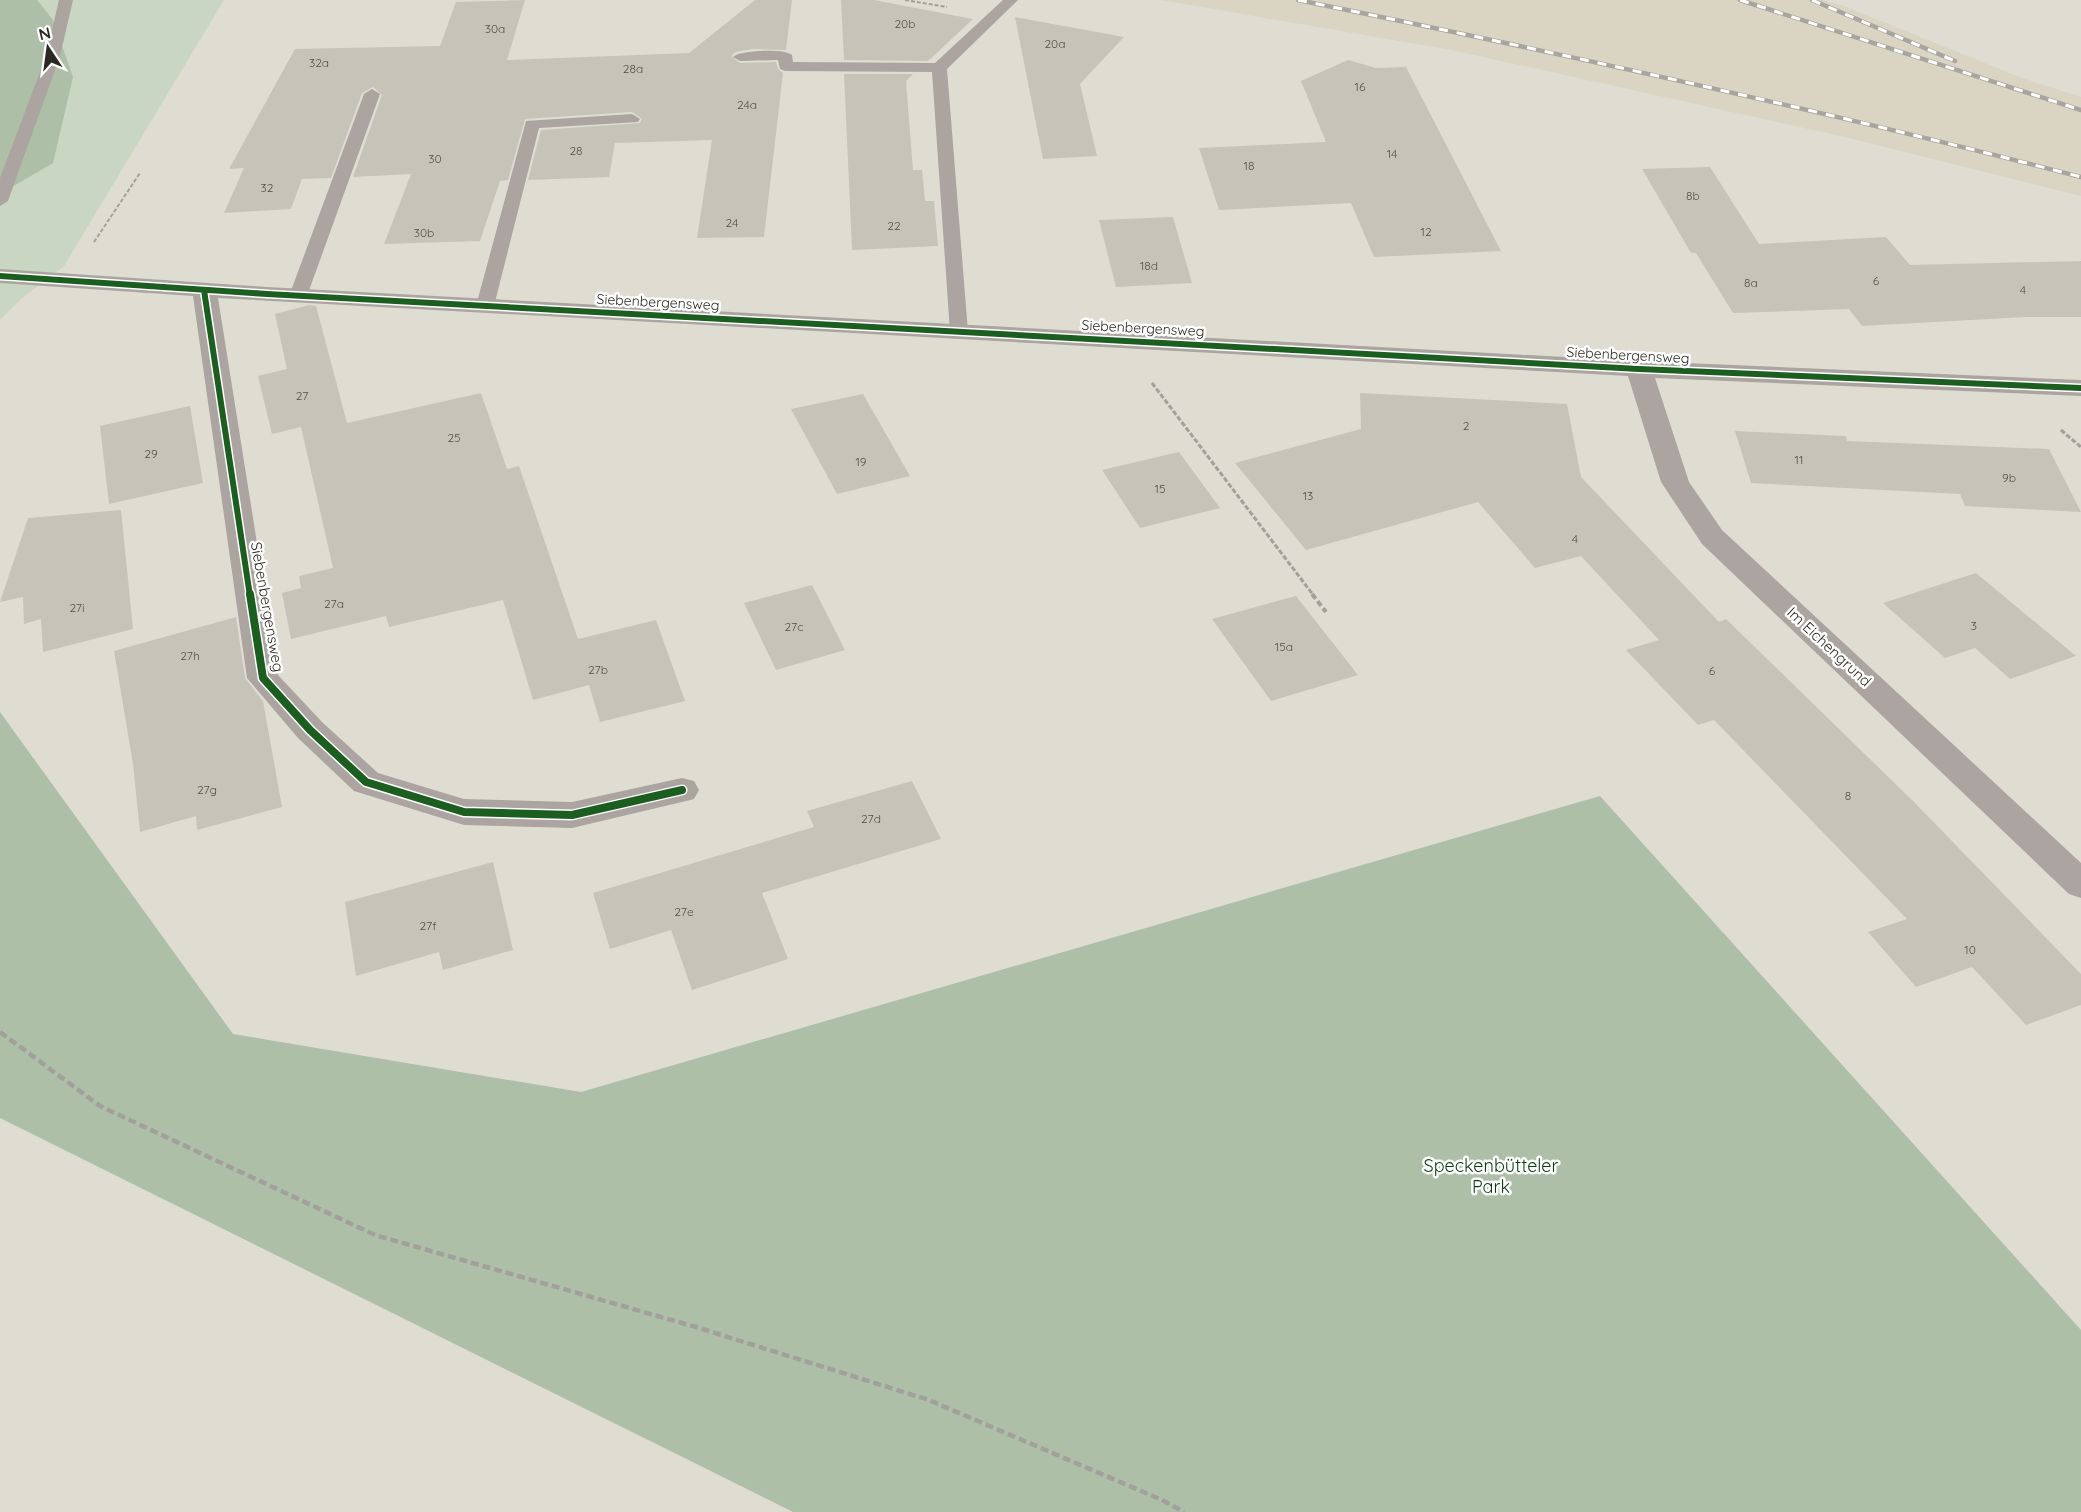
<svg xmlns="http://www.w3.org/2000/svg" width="2081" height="1512" font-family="Quicksand,sans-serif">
  <rect width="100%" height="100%" fill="#dfddd2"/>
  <path fill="#d9d5c2" d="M 1161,0 L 1823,0 L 1844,6 L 2022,78 L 2081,97 L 2081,196 L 1845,137 L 1451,50 Z"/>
  <path fill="#c8d6c2" d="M 0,0 L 224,0 L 64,266 L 21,299 L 0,320 Z"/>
  <path fill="#aebfa8" d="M 0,0 L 37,0 L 53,20 L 73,77 L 53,163 L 0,194 Z
    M 0,712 L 233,1034 L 581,1092 L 1600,796 L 2081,1330 L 2081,1512 L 793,1512 L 0,1118 Z"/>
  <path fill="#c6c4b8" d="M 525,0 L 507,60 L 689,53 L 755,0 L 792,0 L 786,50 L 752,49 L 736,52 L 731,56 L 740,63 L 776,62 L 778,69 L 783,73 L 764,237 L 697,238 L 712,140 L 615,143 L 609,177 L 528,180 L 541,130 L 640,123 L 642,119 L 632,112 L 525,119 L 508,180 L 500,181 L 480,241 L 384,244 L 411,174 L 353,177 L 382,95 L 373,87 L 362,93 L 331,178 L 302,179 L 291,209 L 224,213 L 244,168 L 229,169 L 295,49 L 440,46 L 456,2 Z
    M 841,0 L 874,0 L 973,19 L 928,61 L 844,60 Z
    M 1015,17 L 1124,37 L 1080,84 L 1097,156 L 1043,159 Z
    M 1348,60 L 1376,68 L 1406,67 L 1501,251 L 1374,257 L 1351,203 L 1219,210 L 1199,148 L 1326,142 L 1301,81 Z
    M 844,74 L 913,74 L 906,81 L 913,170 L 922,170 L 925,201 L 934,201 L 938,246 L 852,250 Z
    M 1710,167 L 1759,244 L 1886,237 L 1910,265 L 2081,261 L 2081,317 L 2026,317 L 1862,326 L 1849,309 L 1733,313 L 1696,253 L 1691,253 L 1642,169 Z
    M 1173,217 L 1192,283 L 1116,287 L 1099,220 Z
    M 309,305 L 316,306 L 347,423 L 481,393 L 507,469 L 519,466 L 578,639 L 656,620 L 685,701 L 600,722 L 589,685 L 533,700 L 503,600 L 389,627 L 386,616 L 291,639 L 282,593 L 301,588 L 299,576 L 333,568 L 301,427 L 272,434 L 258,376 L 287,369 L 275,314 Z
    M 1360,393 L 1567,404 L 1581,477 L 1719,622 L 1726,619 L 1914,802 L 2081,974 L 2081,1005 L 2026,1025 L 1972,967 L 1916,987 L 1868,932 L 1907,919 L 1714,720 L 1698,725 L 1626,650 L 1659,640 L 1581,556 L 1535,568 L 1478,502 L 1306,550 L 1235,463 L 1361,429 Z
    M 863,394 L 910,476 L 837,494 L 791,409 Z
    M 190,406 L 203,483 L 109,504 L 100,426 Z
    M 1735,431 L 1846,436 L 1847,441 L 2049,449 L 2081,512 L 1965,506 L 1960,494 L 1751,483 Z
    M 1179,452 L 1220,508 L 1140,528 L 1102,470 Z
    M 121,510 L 133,629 L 43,652 L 41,619 L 24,624 L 23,597 L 0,602 L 28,518 Z
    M 1976,573 L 2076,656 L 2010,679 L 1975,648 L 1945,658 L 1883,603 Z
    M 812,585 L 845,650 L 776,670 L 744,603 Z
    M 1296,596 L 1358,675 L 1271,701 L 1212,619 Z
    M 236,617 L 245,678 L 263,701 L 282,807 L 197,830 L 196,816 L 140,832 L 133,764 L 114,651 Z
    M 912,781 L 941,839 L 762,893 L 788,959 L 692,990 L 671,930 L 610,949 L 593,893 L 814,827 L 807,811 Z
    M 493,862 L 513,950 L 443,970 L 439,952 L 356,976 L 345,902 Z"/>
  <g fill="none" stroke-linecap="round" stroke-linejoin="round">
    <path stroke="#a39f9b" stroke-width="2" stroke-dasharray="4 2" stroke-linecap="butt" d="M 905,0 L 947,7
      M 94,242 L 140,173"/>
    <path stroke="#a39f9b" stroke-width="3" stroke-dasharray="5 2" stroke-linecap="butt" d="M 1152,383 L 1314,596
      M 2061,430 L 2081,447"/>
    <path stroke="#a39f9b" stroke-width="4" stroke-dasharray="6 3" stroke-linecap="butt" d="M 1312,594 L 1326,612"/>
    <path stroke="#a39f9b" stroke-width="4.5" stroke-dasharray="8 4" stroke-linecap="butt" d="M 0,1032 L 100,1106 L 375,1235 L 696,1327 L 929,1400 L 1162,1500 L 1184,1512"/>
    <path fill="#aba4a1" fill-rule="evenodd" d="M 59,0 L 73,0 L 60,56 L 8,201 L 0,206 L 0,178 L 46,56 Z
      M 1003,0 L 1018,0 L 947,69 L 968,332 L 966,336 L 952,336 L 950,332 L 932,72 L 785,71 L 780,69 L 778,60 L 740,61 L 733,57 C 739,50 786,48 792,55 L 793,62 L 935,63 Z
      M 372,89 L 380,94 L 307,296 L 304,300 L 292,300 L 289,296 L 364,94 Z
      M 632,114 L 640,119 L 638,122 L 539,128 L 494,306 L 491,310 L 479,310 L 476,306 L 526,121 Z"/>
    <path fill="#aba4a1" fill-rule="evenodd" d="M 0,269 L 267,287 L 1639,361 L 2081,380 L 2081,396 L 1655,378 L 1689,482 L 1722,530 L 2081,863 L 2081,898 L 2069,894 L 1702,544 L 1661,482 L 1628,376 L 218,298 L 278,675 L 322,722 L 378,773 L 464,799 L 572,802 L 682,778 L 694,781 L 699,790 L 694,799 L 682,802 L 572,828 L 464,825 L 354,791 L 298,738 L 247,678 L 193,296 L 0,283 Z"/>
    <g stroke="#a8a49e" stroke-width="4.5">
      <path id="rail" d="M 1298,0 C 1560,53 1822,110 2081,177
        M 1740,0 L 2081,110
        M 1812,0 L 1955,61"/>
    </g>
    <use href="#rail" stroke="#fff" stroke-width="3" stroke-dasharray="9" stroke-linecap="butt"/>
    <g stroke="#fff" stroke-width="9">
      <path id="cycleway-far1" d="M 0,276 L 267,294 L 1639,369 L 2081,388
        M 204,290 L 250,596"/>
    </g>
    <g stroke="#fff" stroke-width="11">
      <path id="cycleway" d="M 250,594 L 263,678 L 310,730 L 366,782 L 464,812 L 572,815 L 682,790"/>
    </g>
    <use href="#cycleway-far1" stroke="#1b5e20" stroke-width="6"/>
    <use href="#cycleway" stroke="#1b5e20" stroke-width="8"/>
  </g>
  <g text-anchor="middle" stroke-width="5" stroke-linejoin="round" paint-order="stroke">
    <g font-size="12" fill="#535148">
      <text x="905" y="28">20b</text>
      <text x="495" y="33">30a</text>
      <text x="1055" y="48">20a</text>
      <text x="319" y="67">32a</text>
      <text x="633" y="73">28a</text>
      <text x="1360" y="91">16</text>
      <text x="747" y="109">24a</text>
      <text x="576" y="155">28</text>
      <text x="1392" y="158">14</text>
      <text x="435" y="163">30</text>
      <text x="1249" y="170">18</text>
      <text x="267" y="192">32</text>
      <text x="1693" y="200">8b</text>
      <text x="732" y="227">24</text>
      <text x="894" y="230">22</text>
      <text x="1426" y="236">12</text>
      <text x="424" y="237">30b</text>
      <text x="1149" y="270">18d</text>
      <text x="1876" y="285">6</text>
      <text x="1751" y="287">8a</text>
      <text x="2023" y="294">4</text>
      <text x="302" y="400">27</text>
      <text x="1466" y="430">2</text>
      <text x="454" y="442">25</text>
      <text x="151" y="458">29</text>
      <text x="1799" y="464">11</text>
      <text x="861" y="466">19</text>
      <text x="2009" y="482">9b</text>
      <text x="1160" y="493">15</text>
      <text x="1308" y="500">13</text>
      <text x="1575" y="543">4</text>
      <text x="334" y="608">27a</text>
      <text x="77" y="612">27i</text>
      <text x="1974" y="630">3</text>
      <text x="794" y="631">27c</text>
      <text x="1284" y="651">15a</text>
      <text x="190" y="660">27h</text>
      <text x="598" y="674">27b</text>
      <text x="1712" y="675">6</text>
      <text x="207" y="794">27g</text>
      <text x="1848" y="800">8</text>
      <text x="871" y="823">27d</text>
      <text x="684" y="916">27e</text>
      <text x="428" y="930">27f</text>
      <text x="1970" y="954">10</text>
    </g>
    <g font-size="14" fill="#2a2820" stroke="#fff">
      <text transform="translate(658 302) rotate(3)" y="5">Siebenbergensweg</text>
      <text transform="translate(1143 328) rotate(3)" y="5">Siebenbergensweg</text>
      <text transform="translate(1628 355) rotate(3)" y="5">Siebenbergensweg</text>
    </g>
    <g font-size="15" fill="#2a2820" stroke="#fff">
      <text transform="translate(267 607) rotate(80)" y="5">Siebenbergensweg</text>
      <text transform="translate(1829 647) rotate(43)" y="5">Im Eichengrund</text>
    </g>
    <g font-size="18" fill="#093c0d" stroke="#fff">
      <text x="1491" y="1172">Speckenbütteler<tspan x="1491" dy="21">Park</tspan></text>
    </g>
  </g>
  <g transform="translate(48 48) rotate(347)" stroke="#ffffff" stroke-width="4.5" paint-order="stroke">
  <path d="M0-4.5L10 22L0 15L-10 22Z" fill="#2a2820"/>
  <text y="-9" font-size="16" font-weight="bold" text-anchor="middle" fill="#2a2820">N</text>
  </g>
</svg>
